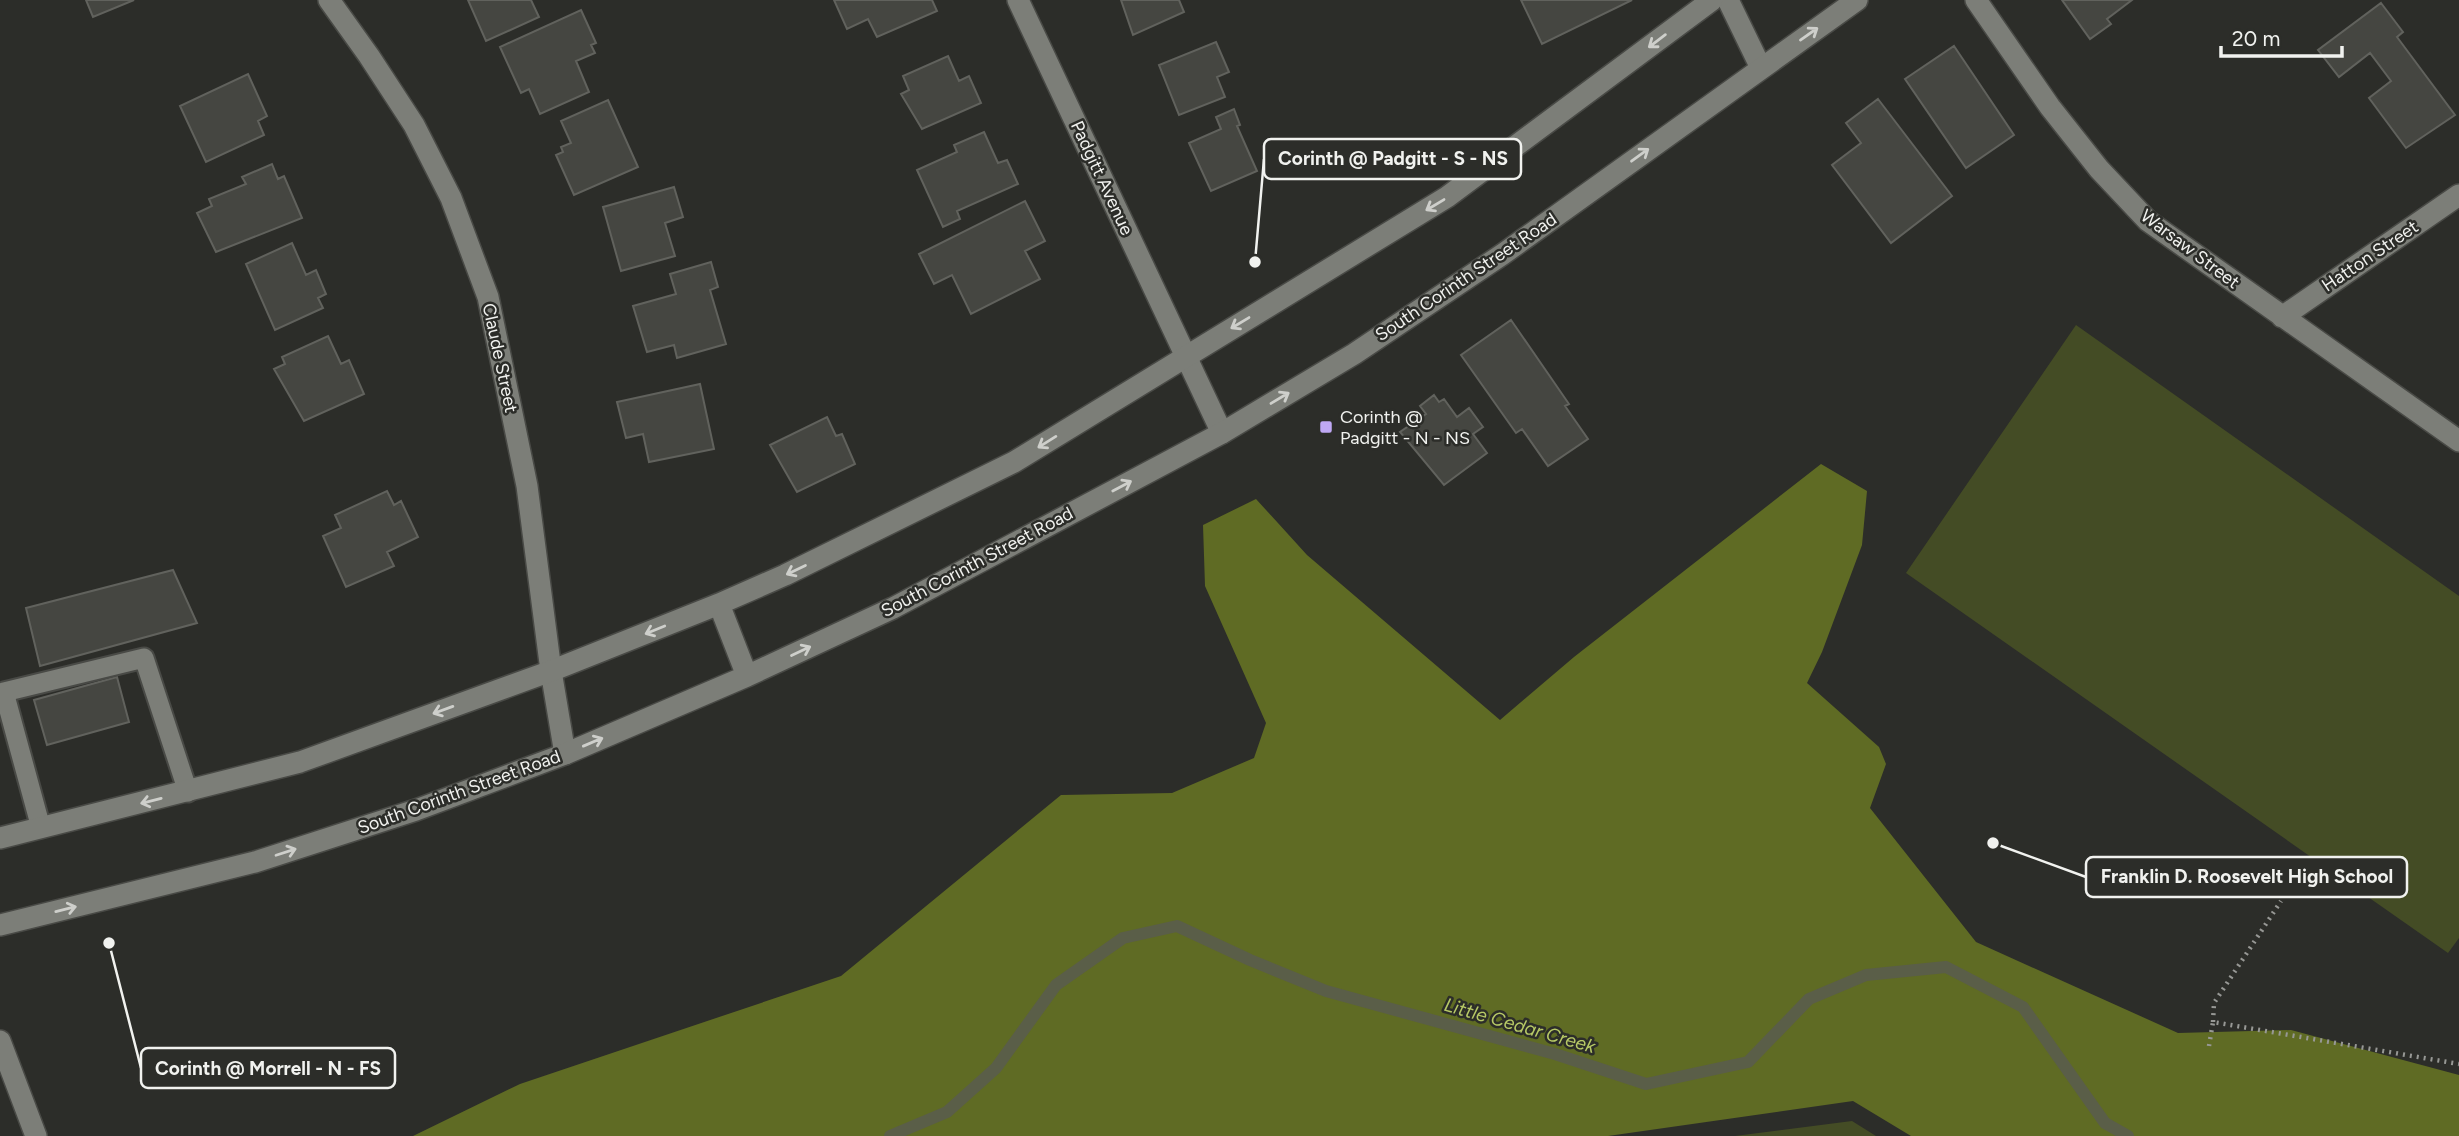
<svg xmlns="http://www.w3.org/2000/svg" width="2459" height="1136" font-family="Figtree,sans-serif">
  <rect width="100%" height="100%" fill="#2c2d29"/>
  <path fill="#444c25" d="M 2076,325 L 2459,596 L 2459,938 L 2448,953 L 1906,573 Z
    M 1852,1121 L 1876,1136 L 1735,1136 Z"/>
  <path fill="#5f6b24" d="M 1821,464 L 1867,491 L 1862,545 L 1822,652 L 1807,683 L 1879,747 L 1886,764 L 1870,808 L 1976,942 L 2178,1033 L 2291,1030 L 2459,1075 L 2459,1136 L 1911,1136 L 1853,1101 L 1608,1136 L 413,1136 L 520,1084 L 841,976 L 1061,795 L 1172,793 L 1254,758 L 1266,723 L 1205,586 L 1203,525 L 1256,499 L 1307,555 L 1500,720 L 1574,657 Z"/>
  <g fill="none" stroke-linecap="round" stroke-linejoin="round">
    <path stroke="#5a5e48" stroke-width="12" d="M 890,1136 L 947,1112 L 996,1068 L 1056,985 L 1123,938 L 1177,926 L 1250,960 L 1326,991 L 1555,1054 L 1646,1084 L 1748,1062 L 1809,999 L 1866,975 L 1946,967 L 2023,1007 L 2105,1123 L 2128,1136"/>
  </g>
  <path fill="#454641" stroke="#61625d" stroke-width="2" d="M 86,0 L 134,0 L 93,17 Z
    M 468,0 L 531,0 L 539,17 L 486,41 Z
    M 834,0 L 932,0 L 937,11 L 877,37 L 868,19 L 847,29 Z
    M 1121,0 L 1179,0 L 1184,12 L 1133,35 Z
    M 1521,0 L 1632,0 L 1542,44 Z
    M 2062,0 L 2132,0 L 2107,19 L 2111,24 L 2090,39 Z
    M 2381,3 L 2403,32 L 2397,37 L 2455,115 L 2406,148 L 2369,98 L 2391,81 L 2370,53 L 2339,77 L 2318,50 Z
    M 581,10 L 596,43 L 591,45 L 595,53 L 576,61 L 589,92 L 540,114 L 529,89 L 521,93 L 500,47 Z
    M 1216,42 L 1229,72 L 1217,77 L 1225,97 L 1179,115 L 1159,65 Z
    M 1954,46 L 2014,135 L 1966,168 L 1905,79 Z
    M 948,56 L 959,81 L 969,76 L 981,103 L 922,129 L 901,94 L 909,90 L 903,76 Z
    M 248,74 L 267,116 L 258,121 L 264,135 L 206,162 L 180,106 Z
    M 1878,99 L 1952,196 L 1891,243 L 1832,165 L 1861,143 L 1846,123 Z
    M 608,100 L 638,167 L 574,195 L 556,155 L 563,152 L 561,147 L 571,143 L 561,121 Z
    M 1234,109 L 1240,125 L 1237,126 L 1257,171 L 1211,191 L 1189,143 L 1221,129 L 1216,117 Z
    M 984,132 L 998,163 L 1007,160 L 1018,184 L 957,211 L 960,219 L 943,227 L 917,170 L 957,152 L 954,145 Z
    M 272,164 L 278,179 L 284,176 L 302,218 L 216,252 L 197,213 L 212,206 L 209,199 L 246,184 L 242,177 Z
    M 674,187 L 683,217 L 665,223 L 675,256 L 621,271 L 603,207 Z
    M 1025,201 L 1045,241 L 1025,251 L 1040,279 L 971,314 L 952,275 L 934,284 L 919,254 Z
    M 292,243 L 306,275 L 316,270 L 326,294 L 318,298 L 323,308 L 275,330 L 246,264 Z
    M 711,262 L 718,287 L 710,290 L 726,344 L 677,358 L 674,345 L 647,352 L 633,306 L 676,294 L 670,274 Z
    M 1511,320 L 1569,404 L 1565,406 L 1588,439 L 1548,466 L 1522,429 L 1516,433 L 1461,355 Z
    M 328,336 L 341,364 L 349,360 L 364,394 L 304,421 L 274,369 L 285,364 L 282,357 Z
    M 700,384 L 714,449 L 649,462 L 643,434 L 626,438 L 617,402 Z
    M 1434,395 L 1439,402 L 1444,399 L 1457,417 L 1469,408 L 1483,427 L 1473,434 L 1487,453 L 1444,485 L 1400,432 L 1426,414 L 1420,406 Z
    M 827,417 L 836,436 L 842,434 L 855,464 L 797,492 L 770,445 Z
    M 387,491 L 394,505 L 401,501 L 418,537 L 387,552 L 394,566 L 346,587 L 323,536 L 341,528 L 335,515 Z
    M 173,570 L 197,623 L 40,666 L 26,608 Z
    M 117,677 L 129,722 L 47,745 L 34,700 Z"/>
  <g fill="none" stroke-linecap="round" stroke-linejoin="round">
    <g stroke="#494a46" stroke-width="23">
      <path id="lane" d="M 41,828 L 4,692 L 144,658 L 188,792"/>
    </g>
    <g stroke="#494a46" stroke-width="24">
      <path id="street" d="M 329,0 L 369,56 L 414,125 L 451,198 L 488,297 L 527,486 L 551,671 L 565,754
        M 1018,0 L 1222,433
        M 1728,0 L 1761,68
        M 1976,0 L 2050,107 L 2099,169 L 2148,221 L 2459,441
        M 2282,317 L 2459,195"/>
    </g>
    <g stroke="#494a46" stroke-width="24">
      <path id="secondary" d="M 719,604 L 747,676
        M 0,838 L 300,762 L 551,671 L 719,604 L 785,575 L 1014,462 L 1447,197 L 1712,0
        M 0,925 L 255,862 L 416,810 L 565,754 L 747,676 L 893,608 L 1222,433 L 1354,354 L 1503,254 L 1857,0
        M 0,1041 L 36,1136"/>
    </g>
    <path stroke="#979895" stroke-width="4.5" stroke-dasharray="2 5" stroke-linecap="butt" d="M 2213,1022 L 2214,1003 L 2281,901
      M 2209,1046 L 2213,1022 L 2459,1064"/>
    <use href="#lane" stroke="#7c7e78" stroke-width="19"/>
    <use href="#street" stroke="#7c7e78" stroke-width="21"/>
    <use href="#secondary" stroke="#7c7e78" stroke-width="21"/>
  </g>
  <defs><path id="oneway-shaft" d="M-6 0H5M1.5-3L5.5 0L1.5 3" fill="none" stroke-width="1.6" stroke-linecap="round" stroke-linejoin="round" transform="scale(1.75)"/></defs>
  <g stroke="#cecfcb">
    <use href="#oneway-shaft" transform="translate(1809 34) rotate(-35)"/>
    <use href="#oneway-shaft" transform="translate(1657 41) rotate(143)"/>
    <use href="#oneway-shaft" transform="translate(1640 155) rotate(-36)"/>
    <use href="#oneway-shaft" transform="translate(1435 205) rotate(149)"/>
    <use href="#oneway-shaft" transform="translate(1240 323) rotate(149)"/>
    <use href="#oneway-shaft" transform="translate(1280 398) rotate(-31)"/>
    <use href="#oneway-shaft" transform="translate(1047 442) rotate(148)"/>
    <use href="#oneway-shaft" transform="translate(1122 486) rotate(-28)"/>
    <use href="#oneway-shaft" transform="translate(796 570) rotate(154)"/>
    <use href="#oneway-shaft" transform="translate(655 630) rotate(158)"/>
    <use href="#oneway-shaft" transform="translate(801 651) rotate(-25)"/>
    <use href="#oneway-shaft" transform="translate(443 710) rotate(160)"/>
    <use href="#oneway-shaft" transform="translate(593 742) rotate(-23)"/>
    <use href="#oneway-shaft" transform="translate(151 801) rotate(166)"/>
    <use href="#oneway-shaft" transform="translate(286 852) rotate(-18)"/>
    <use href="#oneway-shaft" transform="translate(66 909) rotate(-14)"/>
  </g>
  <rect fill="#bfa8f4" stroke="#2c2d29" stroke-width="2.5" x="1319" y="420" width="14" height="14" rx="3.5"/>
  <g text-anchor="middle" stroke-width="5" stroke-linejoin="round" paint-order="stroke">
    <g font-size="18" fill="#f1f2ef" stroke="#2c2d29">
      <text transform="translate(1102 178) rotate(65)" y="6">Padgitt Avenue</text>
      <text transform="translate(2190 249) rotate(37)" y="6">Warsaw Street</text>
      <text transform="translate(2370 256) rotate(-34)" y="6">Hatton Street</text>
      <text transform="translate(1466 277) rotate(-34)" y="6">South Corinth Street Road</text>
      <text transform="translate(500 358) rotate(78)" y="6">Claude Street</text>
      <text transform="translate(977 562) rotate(-28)" y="6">South Corinth Street Road</text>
      <text transform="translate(459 792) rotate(-20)" y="6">South Corinth Street Road</text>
    </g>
    <g font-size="18" fill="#f1f2ef" stroke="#2c2d29" text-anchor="start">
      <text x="1340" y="423">Corinth @<tspan x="1340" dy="21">Padgitt - N - NS</tspan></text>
    </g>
    <g font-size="19" font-style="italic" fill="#b7c966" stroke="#2c2d29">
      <text transform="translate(1520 1025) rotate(16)" y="7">Little Cedar Creek</text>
    </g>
  </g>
  <path fill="none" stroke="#f1f2ef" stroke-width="2.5" d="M1255 262L1264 159M1993 843L2086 877M109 943L141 1068"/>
  <g fill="#f1f2ef" stroke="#2c2d29" stroke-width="2.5">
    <circle cx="1255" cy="262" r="7"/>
    <circle cx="1993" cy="843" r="7"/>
    <circle cx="109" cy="943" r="7"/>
  </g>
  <g fill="#2c2d29" stroke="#f1f2ef" stroke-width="2.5">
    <rect x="1264" y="139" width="257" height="40" rx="7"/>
    <rect x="2086" y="857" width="321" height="40" rx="7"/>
    <rect x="141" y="1048" width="254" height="40" rx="7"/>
  </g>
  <g font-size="19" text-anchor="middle" font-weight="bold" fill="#f1f2ef">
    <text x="1393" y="165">Corinth @ Padgitt - S - NS</text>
    <text x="2247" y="883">Franklin D. Roosevelt High School</text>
    <text x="268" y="1075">Corinth @ Morrell - N - FS</text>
  </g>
  <path d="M2221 46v10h121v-10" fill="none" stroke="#f1f2ef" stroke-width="3.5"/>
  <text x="2232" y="46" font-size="21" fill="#f1f2ef" stroke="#2c2d29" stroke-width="5" paint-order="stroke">20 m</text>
</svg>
